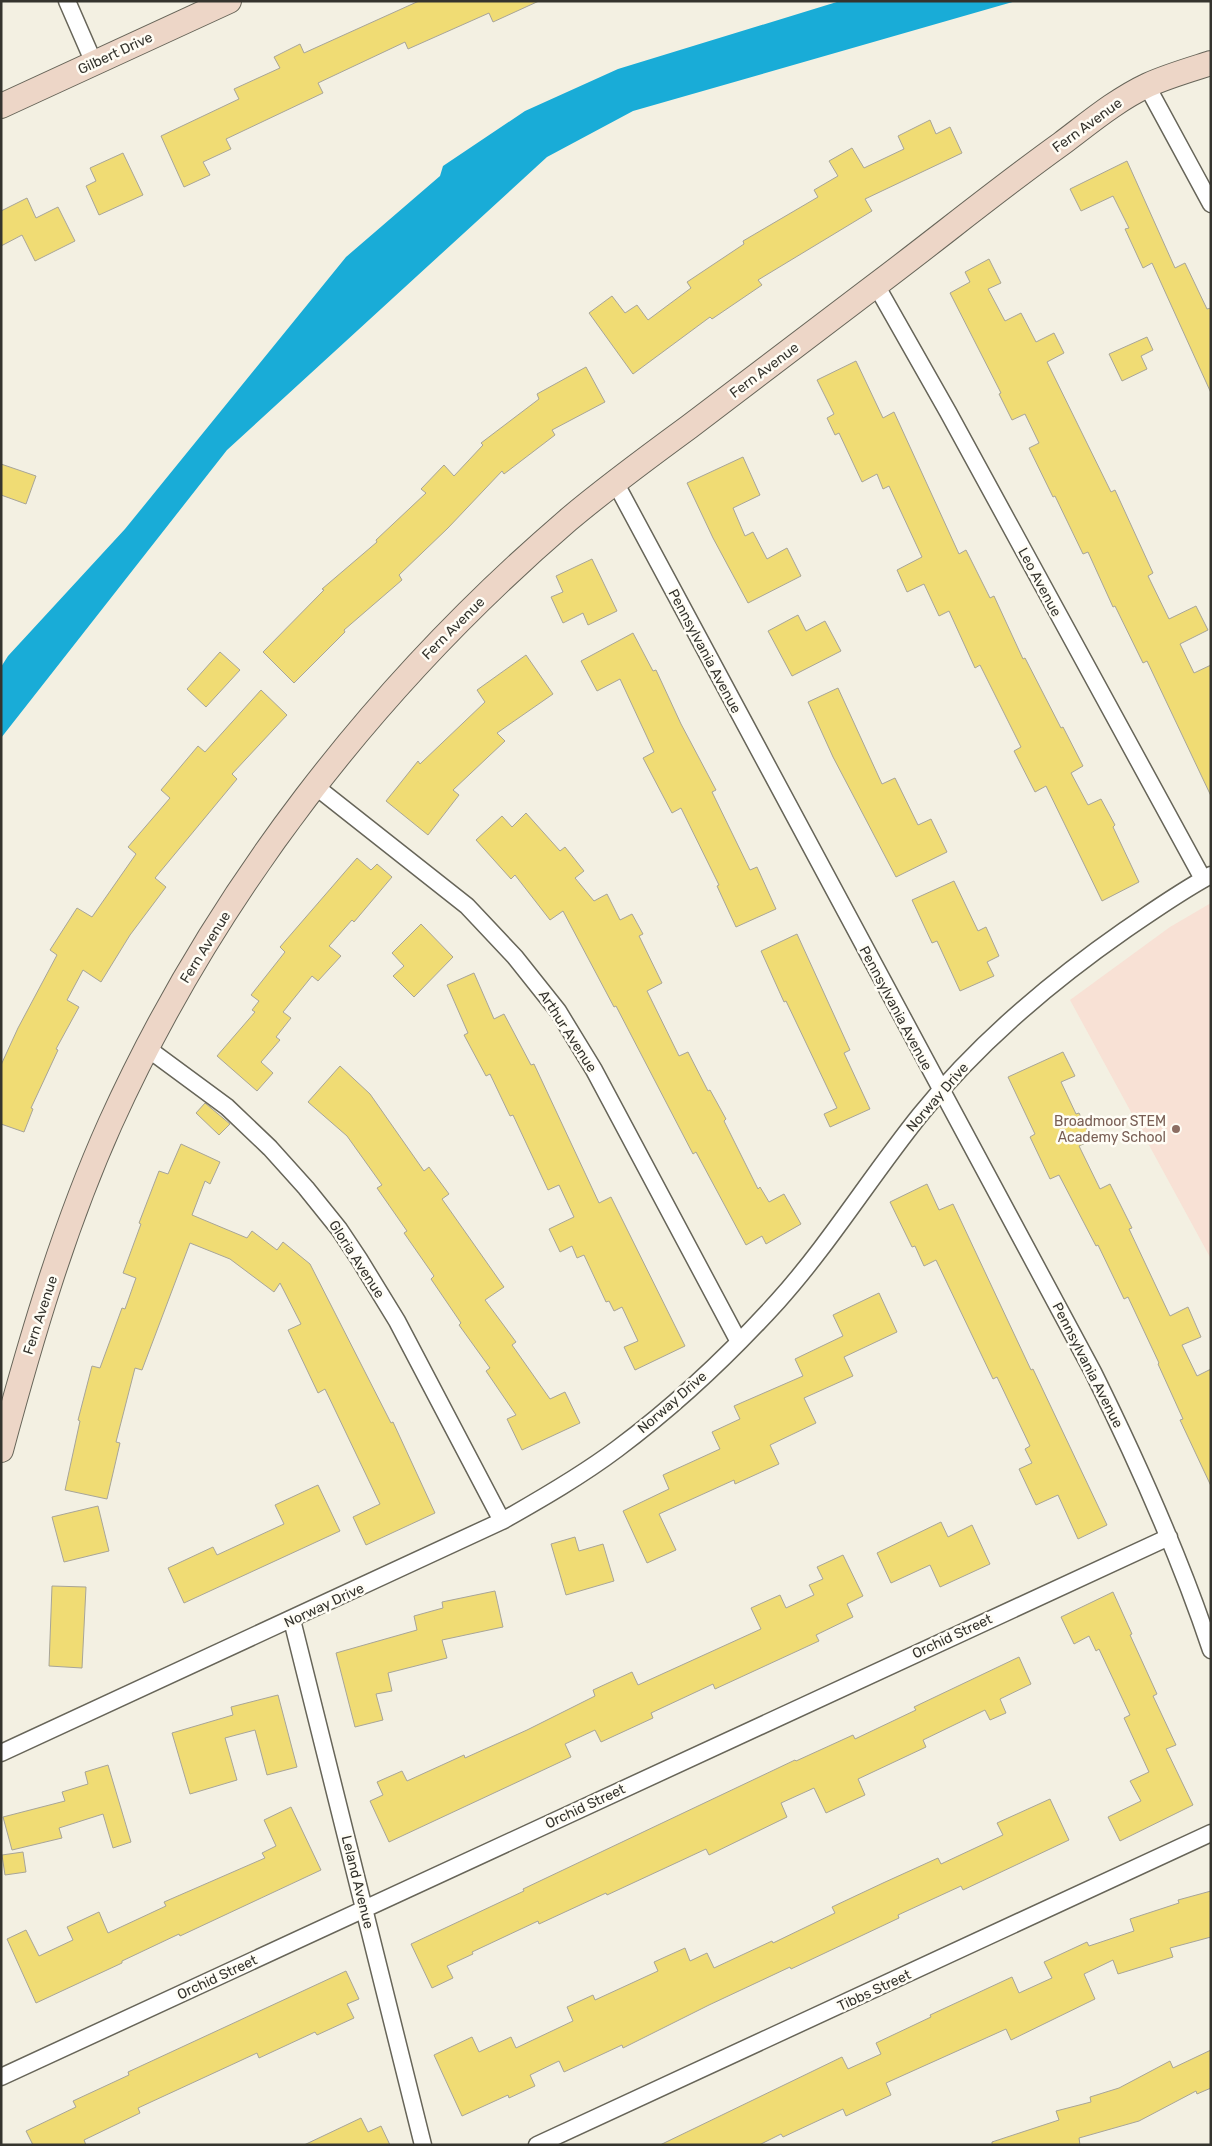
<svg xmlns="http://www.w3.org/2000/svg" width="1212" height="2146" font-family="Rubik,sans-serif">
  <rect width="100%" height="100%" fill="#f3f0e2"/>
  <path fill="#f8e1d5" d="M 1211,903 L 1211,1259 L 1070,1000 L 1170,927 Z"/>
  <path fill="#19acd7" d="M 840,1 L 1016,1 L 633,111 L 547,157 L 227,450 L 1,738 L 1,667 L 8,656 L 125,529 L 346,257 L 440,176 L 443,166 L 525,111 L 618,69 Z"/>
  <path fill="#f0dc74" stroke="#a8a598" d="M 419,1 L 539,1 L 493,22 L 489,13 L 408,49 L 405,42 L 318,83 L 323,93 L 226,139 L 231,149 L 203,162 L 210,175 L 184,187 L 161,136 L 239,99 L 234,89 L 280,68 L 274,57 L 300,44 L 304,53 Z
    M 930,120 L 936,134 L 950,127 L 962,153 L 865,199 L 872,211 L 758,280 L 762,285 L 712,319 L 710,317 L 633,374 L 589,313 L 612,296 L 625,313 L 637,305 L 648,320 L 691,288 L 687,282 L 744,244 L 743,241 L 818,197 L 814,190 L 838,176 L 829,161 L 852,148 L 864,168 L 904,149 L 898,136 Z
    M 123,153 L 143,195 L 99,215 L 86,186 L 96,181 L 90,168 Z
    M 1127,161 L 1175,268 L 1185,263 L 1207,309 L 1211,308 L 1211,393 L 1152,263 L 1143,268 L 1125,229 L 1129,228 L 1113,196 L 1081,211 L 1070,189 Z
    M 27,198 L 36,218 L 58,207 L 75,241 L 35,261 L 22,235 L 1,246 L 1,211 Z
    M 989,259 L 1001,283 L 988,289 L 1005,321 L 1021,313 L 1036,342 L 1054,333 L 1064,353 L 1047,362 L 1111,492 L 1115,490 L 1153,573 L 1148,576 L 1169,619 L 1196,606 L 1208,630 L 1180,644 L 1194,673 L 1211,665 L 1211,796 L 1147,661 L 1143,663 L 1115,606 L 1113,607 L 1088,552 L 1083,554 L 1055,496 L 1053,497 L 1029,448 L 1039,443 L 1025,414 L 1012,420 L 999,394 L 1001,393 L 950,293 L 970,282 L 965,272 Z
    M 1147,337 L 1153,350 L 1141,356 L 1147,369 L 1122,381 L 1109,354 Z
    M 856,361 L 883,418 L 894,412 L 959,554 L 966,550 L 990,598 L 994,596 L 1023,659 L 1025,658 L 1061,728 L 1063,727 L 1083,766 L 1071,773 L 1088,805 L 1101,799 L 1115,825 L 1113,827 L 1139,882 L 1102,901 L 1046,786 L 1035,792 L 1014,751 L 1021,747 L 980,665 L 975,668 L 949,611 L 939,616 L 924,584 L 907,592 L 897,570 L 922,557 L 889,486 L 883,489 L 877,474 L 862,482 L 839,433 L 835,435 L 827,418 L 834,414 L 817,380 Z
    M 586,367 L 605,402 L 552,430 L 555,435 L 504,474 L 502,471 L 448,528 L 399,575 L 402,580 L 344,630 L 345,632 L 294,683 L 263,652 L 324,590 L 322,589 L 377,542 L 376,540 L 426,493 L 421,489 L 444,465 L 454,476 L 483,445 L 481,443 L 539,399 L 537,394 Z
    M 743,457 L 760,495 L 733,508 L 745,536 L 753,532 L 767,559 L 787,548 L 801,576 L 748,603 L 713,538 L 687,483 Z
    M 1,464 L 36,476 L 26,504 L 1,495 Z
    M 592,559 L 617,611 L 588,625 L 583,613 L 563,623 L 551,597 L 563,592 L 556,576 Z
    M 798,615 L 806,631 L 825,621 L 841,651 L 792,676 L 768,631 Z
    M 633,633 L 653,671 L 656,670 L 681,724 L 716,790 L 712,792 L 750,870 L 757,867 L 776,909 L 736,927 L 717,886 L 719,885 L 681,808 L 672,813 L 643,758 L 654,752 L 620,679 L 597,691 L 581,661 Z
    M 220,652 L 240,670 L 206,707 L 187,689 Z
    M 526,655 L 553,694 L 497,733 L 505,741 L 453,790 L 459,795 L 428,835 L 386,801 L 418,761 L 420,764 L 485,702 L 477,690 Z
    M 838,688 L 882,784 L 895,778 L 918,825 L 931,819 L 947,852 L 896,877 L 833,757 L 808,702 Z
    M 261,690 L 287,715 L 232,774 L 237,779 L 155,878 L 166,887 L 130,935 L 101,982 L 83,970 L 67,1000 L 79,1007 L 56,1049 L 58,1050 L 31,1108 L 33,1109 L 24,1132 L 1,1124 L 1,1065 L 18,1028 L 57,955 L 50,950 L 77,908 L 92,917 L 136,854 L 128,847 L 170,798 L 161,790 L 198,746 L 205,752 Z
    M 526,813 L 560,851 L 565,847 L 584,871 L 575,878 L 594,901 L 607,894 L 620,920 L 632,914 L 643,934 L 639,936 L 662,983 L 647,991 L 679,1056 L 688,1052 L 708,1091 L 710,1090 L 726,1119 L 724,1121 L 758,1189 L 760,1187 L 769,1202 L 784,1194 L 801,1224 L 766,1244 L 762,1236 L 746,1245 L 696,1152 L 693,1154 L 616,1006 L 614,1007 L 563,911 L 550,920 L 515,875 L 511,879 L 476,840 L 502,816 L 512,827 Z
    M 357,858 L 371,870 L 377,864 L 392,877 L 354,922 L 352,920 L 329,946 L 341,956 L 318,981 L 312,976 L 283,1012 L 291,1018 L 276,1037 L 280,1040 L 261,1062 L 273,1073 L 257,1091 L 217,1056 L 255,1012 L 252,1010 L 259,1001 L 251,995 L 285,952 L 280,947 Z
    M 954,881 L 978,931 L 986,927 L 999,956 L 987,962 L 994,976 L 960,991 L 937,941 L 932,943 L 912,900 Z
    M 421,924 L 453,957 L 414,997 L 393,976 L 404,966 L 392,953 Z
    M 797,934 L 850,1050 L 844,1053 L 870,1109 L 830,1127 L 824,1114 L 837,1108 L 786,1001 L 784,1002 L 761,951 Z
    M 474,973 L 494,1019 L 504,1014 L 531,1065 L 534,1064 L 599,1203 L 611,1197 L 685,1346 L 635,1370 L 624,1347 L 638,1341 L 622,1307 L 614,1311 L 609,1301 L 606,1302 L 584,1255 L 577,1258 L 572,1246 L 560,1252 L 549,1229 L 574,1217 L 559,1185 L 548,1190 L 513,1115 L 510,1116 L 490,1074 L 486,1076 L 464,1035 L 468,1033 L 447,985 Z
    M 1063,1052 L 1075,1076 L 1061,1082 L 1076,1114 L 1079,1113 L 1092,1140 L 1079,1146 L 1100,1189 L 1110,1184 L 1132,1228 L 1129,1229 L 1170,1316 L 1188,1307 L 1201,1337 L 1182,1345 L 1197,1376 L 1211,1369 L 1211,1486 L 1180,1420 L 1183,1419 L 1158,1364 L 1159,1363 L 1128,1297 L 1124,1299 L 1098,1245 L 1096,1246 L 1059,1175 L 1050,1179 L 1030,1137 L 1035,1134 L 1008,1077 Z
    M 340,1066 L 370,1094 L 424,1171 L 429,1167 L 449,1194 L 442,1199 L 504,1287 L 485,1300 L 516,1342 L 512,1345 L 550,1399 L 565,1392 L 580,1423 L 522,1450 L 507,1419 L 516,1415 L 486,1371 L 490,1368 L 459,1325 L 461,1323 L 431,1279 L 434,1276 L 404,1233 L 407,1231 L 377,1188 L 382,1185 L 347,1136 L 308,1102 Z
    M 205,1103 L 230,1124 L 219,1135 L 196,1113 Z
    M 181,1144 L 220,1162 L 210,1184 L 205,1181 L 192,1215 L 247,1238 L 252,1231 L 277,1250 L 283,1242 L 310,1264 L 391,1423 L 393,1422 L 435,1513 L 366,1545 L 353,1517 L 380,1504 L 325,1389 L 318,1393 L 288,1330 L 301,1324 L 280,1283 L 274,1292 L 230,1259 L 190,1243 L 142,1370 L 135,1368 L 116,1442 L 120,1443 L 107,1499 L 65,1490 L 80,1421 L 78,1420 L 92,1366 L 100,1368 L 122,1308 L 125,1309 L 136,1278 L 123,1273 L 141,1224 L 139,1223 L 159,1171 L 168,1174 Z
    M 927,1184 L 939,1210 L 953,1204 L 1031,1370 L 1033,1369 L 1107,1525 L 1078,1539 L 1058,1495 L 1036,1505 L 1019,1469 L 1032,1463 L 1025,1449 L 1030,1446 L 997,1377 L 993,1379 L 936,1260 L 924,1266 L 915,1246 L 912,1247 L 890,1202 Z
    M 879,1293 L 897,1332 L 844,1357 L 853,1376 L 804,1398 L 816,1423 L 770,1445 L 779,1464 L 735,1484 L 734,1480 L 659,1514 L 676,1550 L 647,1563 L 623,1511 L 669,1489 L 663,1475 L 720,1449 L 712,1432 L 740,1419 L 734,1406 L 803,1376 L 795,1359 L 843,1336 L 833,1315 Z
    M 318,1485 L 340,1531 L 184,1603 L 168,1568 L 213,1547 L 217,1555 L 284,1524 L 275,1505 Z
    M 98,1506 L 109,1551 L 64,1562 L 52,1517 Z
    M 941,1522 L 948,1537 L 972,1525 L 990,1564 L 940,1587 L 930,1565 L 891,1583 L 877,1553 Z
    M 575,1537 L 579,1551 L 603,1544 L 614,1581 L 566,1595 L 551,1544 Z
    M 843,1555 L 863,1596 L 847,1604 L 853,1617 L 816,1635 L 819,1641 L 715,1689 L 713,1684 L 651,1713 L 653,1718 L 601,1742 L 595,1730 L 565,1744 L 571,1757 L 389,1842 L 370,1801 L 383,1795 L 377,1782 L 402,1771 L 407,1781 L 464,1755 L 465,1758 L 527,1730 L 595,1696 L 593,1690 L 632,1672 L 638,1685 L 761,1629 L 751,1608 L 780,1595 L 786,1608 L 814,1595 L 809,1585 L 823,1579 L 817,1567 Z
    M 52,1586 L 86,1587 L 82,1668 L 49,1666 Z
    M 495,1591 L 503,1627 L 442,1640 L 447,1658 L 388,1673 L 392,1691 L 376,1694 L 383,1720 L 355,1727 L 336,1653 L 417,1630 L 414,1616 L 443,1608 L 442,1602 Z
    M 1113,1592 L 1132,1634 L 1130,1635 L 1157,1694 L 1153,1696 L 1176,1745 L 1166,1749 L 1193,1805 L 1120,1841 L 1108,1817 L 1141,1801 L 1130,1781 L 1149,1772 L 1124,1718 L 1130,1715 L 1099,1649 L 1096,1651 L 1089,1636 L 1074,1644 L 1061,1617 Z
    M 1019,1657 L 1031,1684 L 1000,1699 L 1006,1713 L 990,1720 L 985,1710 L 923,1740 L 926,1747 L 858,1779 L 865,1795 L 826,1813 L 814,1788 L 781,1803 L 787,1817 L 709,1855 L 706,1849 L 607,1895 L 606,1893 L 539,1924 L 538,1921 L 472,1952 L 473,1954 L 447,1966 L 453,1978 L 432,1988 L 411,1944 L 524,1891 L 523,1889 L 795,1760 L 796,1761 L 853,1735 L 855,1739 L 916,1710 L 914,1707 Z
    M 278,1695 L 297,1767 L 267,1775 L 255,1730 L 225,1738 L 237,1780 L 190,1794 L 172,1733 L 233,1715 L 231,1707 Z
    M 108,1765 L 131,1842 L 113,1848 L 103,1814 L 59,1828 L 62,1838 L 12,1850 L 3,1817 L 65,1801 L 62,1792 L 88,1784 L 85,1772 Z
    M 1050,1799 L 1069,1840 L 963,1890 L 961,1886 L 898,1915 L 899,1918 L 791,1969 L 790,1967 L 709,2005 L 623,2048 L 622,2045 L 564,2072 L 559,2061 L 530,2075 L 535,2086 L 509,2098 L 508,2095 L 462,2116 L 434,2055 L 472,2037 L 479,2052 L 511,2037 L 516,2048 L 573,2021 L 567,2007 L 593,1995 L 595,2000 L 658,1971 L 654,1962 L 685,1948 L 690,1961 L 707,1953 L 714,1968 L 772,1941 L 773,1943 L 835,1913 L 832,1907 L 883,1883 L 938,1858 L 941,1864 L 1003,1835 L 997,1823 Z
    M 291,1807 L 321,1870 L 180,1936 L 179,1934 L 122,1961 L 122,1963 L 36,2003 L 7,1939 L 26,1930 L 39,1956 L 73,1940 L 67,1927 L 99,1912 L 108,1933 L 166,1906 L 164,1902 L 265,1858 L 262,1853 L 276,1846 L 264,1820 Z
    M 23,1852 L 26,1872 L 5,1875 L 2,1855 Z
    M 1211,1891 L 1211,1937 L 1170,1948 L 1173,1957 L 1118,1974 L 1113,1960 L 1084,1974 L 1095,1999 L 1011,2040 L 1006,2029 L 886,2083 L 891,2095 L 846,2116 L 843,2109 L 783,2137 L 781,2134 L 759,2145 L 660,2145 L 842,2057 L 848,2069 L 881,2054 L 876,2043 L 931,2017 L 930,2015 L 1012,1977 L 1019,1993 L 1052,1978 L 1044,1962 L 1087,1942 L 1089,1946 L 1134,1931 L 1130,1919 L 1179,1903 L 1178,1900 Z
    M 346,1971 L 359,1999 L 347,2004 L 354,2018 L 317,2035 L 315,2032 L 259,2058 L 257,2053 L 138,2108 L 140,2113 L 84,2140 L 86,2145 L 33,2145 L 26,2131 L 76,2107 L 73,2101 L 129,2075 L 128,2072 Z
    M 1211,2050 L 1211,2088 L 1197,2094 L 1196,2091 L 1139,2121 L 1079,2138 L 1080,2145 L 992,2145 L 992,2142 L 1059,2120 L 1056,2111 L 1091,2102 L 1090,2097 L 1119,2088 L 1170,2061 L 1173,2068 Z
    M 361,2118 L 368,2132 L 381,2126 L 390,2145 L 304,2145 Z"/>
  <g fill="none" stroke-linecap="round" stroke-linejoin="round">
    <g stroke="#676559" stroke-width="19">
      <path id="street" d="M 67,1 L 94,63
        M 1147,86 L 1211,204
        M 876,285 L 948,412 L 1203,879
        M 615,482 L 1093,1372 C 1138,1463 1179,1554 1211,1650
        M 315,786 L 467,906 L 515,957 L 558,1011 L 594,1070 L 739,1342
        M 147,1048 L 227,1107 L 270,1148 L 306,1188 L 339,1229 L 359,1259 L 397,1321 L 502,1521
        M 292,1620 L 423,2145
        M 1,1753 L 502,1521 C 541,1499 581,1476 617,1449 C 676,1405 729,1355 778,1301 C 830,1243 871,1176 920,1115 C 978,1043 1049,983 1125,930 C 1153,911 1181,891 1211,875
        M 1,2077 L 1169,1537
        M 537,2145 L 1211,1833"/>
    </g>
    <g stroke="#676559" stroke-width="26">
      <path id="secondary" d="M 1,106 L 229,1
        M 1,1450 C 31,1339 63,1229 110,1124 C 215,892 375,686 568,520 C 607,487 648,457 689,427 C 747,383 805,339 864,294 C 930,245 994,192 1061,144 C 1089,123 1116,100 1148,85 C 1168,76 1189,70 1211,63"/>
    </g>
    <use href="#street" stroke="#fff" stroke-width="16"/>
    <use href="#secondary" stroke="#edd6c7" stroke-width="24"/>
  </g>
  <circle fill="#8d6e63" stroke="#fffdf5" stroke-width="2" cx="1176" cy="1129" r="5"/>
  <g text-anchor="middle" stroke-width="5" stroke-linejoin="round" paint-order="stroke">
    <g font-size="14" fill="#35342e" stroke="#fffdf5">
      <text transform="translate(115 53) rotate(-25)" y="5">Gilbert Drive</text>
      <text transform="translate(1087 125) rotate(-36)" y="5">Fern Avenue</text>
      <text transform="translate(764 370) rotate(-37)" y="5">Fern Avenue</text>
      <text transform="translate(1040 582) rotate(62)" y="5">Leo Avenue</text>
      <text transform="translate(453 628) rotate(-45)" y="5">Fern Avenue</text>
      <text transform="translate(705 651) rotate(62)" y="5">Pennsylvania Avenue</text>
      <text transform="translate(205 947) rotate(-58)" y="5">Fern Avenue</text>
      <text transform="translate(896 1008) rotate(62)" y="5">Pennsylvania Avenue</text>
      <text transform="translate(568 1031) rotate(57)" y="5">Arthur Avenue</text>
      <text transform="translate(937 1097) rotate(-49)" y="5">Norway Drive</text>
      <text transform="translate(357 1259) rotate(57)" y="5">Gloria Avenue</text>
      <text transform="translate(40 1315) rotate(-72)" y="5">Fern Avenue</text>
      <text transform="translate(1088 1365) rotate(63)" y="5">Pennsylvania Avenue</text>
      <text transform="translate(672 1402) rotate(-41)" y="5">Norway Drive</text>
      <text transform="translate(324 1605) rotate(-25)" y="5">Norway Drive</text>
      <text transform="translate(952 1636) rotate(-25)" y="5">Orchid Street</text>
      <text transform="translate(585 1806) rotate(-25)" y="5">Orchid Street</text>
      <text transform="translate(358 1882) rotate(76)" y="5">Leland Avenue</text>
      <text transform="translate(217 1977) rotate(-25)" y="5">Orchid Street</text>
      <text transform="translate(874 1990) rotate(-25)" y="5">Tibbs Street</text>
    </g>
    <g font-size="14" fill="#785e54" stroke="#fffdf5" text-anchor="end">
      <text x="1166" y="1126">Broadmoor STEM<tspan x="1166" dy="16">Academy School</tspan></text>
    </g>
  </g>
  <rect width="1212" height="2146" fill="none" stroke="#35342e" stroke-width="5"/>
</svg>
